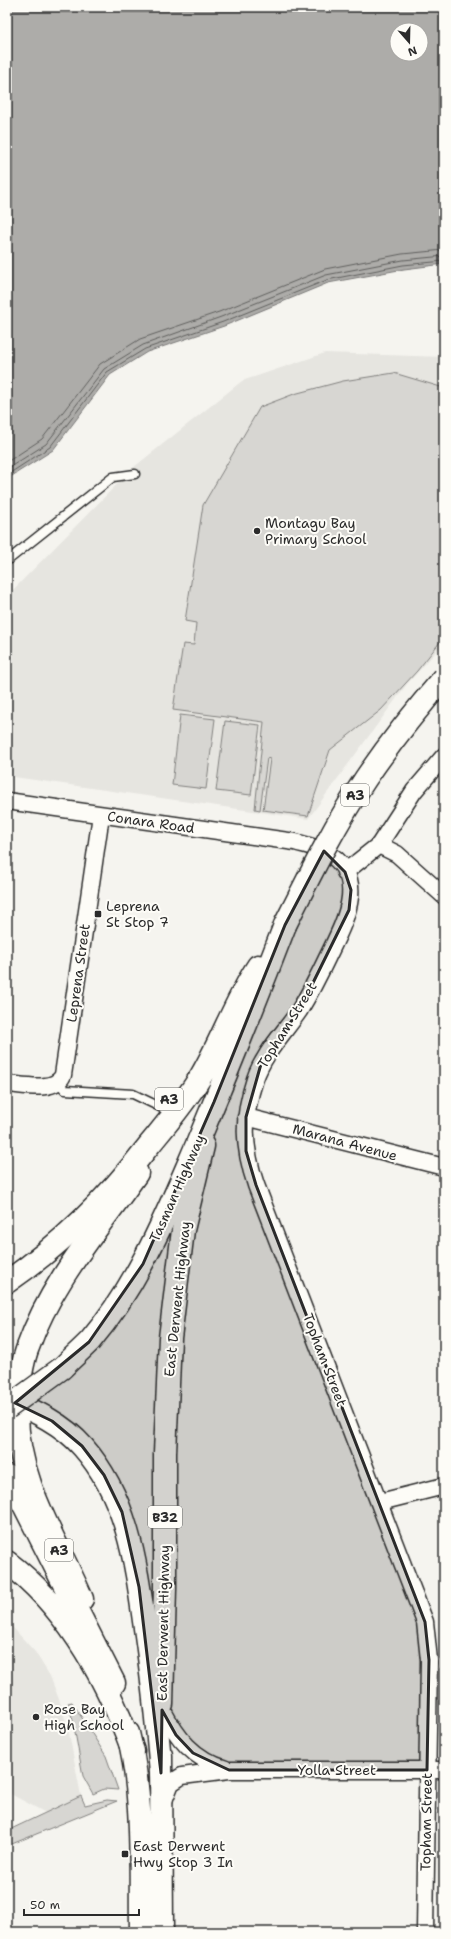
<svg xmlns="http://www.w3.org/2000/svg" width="451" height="1939" font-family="'Shantell Sans',sans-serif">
  <rect width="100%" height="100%" fill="#f5f4ef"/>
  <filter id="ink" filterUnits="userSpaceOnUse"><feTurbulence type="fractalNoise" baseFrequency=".025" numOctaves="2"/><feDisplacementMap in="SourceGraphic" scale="8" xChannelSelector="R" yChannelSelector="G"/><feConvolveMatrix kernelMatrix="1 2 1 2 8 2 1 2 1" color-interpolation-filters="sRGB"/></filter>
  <g filter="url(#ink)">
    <path fill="#e6e5e0" d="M 325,353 L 444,357 L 444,643 L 407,684 L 308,819 L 7,776 L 7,596 L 134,467 L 242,381 Z
      M 7,1621 L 35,1652 L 50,1676 L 60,1702 L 69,1733 L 81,1796 L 46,1813 L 7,1792 Z"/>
    <path fill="#d7d6d2" stroke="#81807e" d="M 394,373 L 444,388 L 444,637 L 417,671 L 381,710 L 330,750 L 308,816 L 263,810 L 270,759 L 267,758 L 260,810 L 255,809 L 264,722 L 173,710 L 183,644 L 194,645 L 196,623 L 185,621 L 203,505 L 260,407 L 294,394 L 343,381 Z
      M 180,715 L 215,719 L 206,789 L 172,785 Z
      M 225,721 L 260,725 L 251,795 L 216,791 Z
      M 72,1702 L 106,1756 L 118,1790 L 104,1789 L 93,1794 L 83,1776 L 73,1721 L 68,1703 Z
      M 81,1796 L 85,1805 L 107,1800 L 117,1801 L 7,1846 L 7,1831 Z"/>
    <path fill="#adaca9" stroke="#797877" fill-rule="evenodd" d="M 7,7 L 444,7 L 444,264 L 404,269 L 328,283 L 224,326 L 147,352 L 110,375 L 53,450 L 7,479 ZM 397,30 L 421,30 L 421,54 L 397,54 Z"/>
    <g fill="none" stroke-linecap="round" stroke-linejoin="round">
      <path stroke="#5f5f5d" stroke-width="1" d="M 7,462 L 42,439 L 100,364 L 140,339 L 219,312 L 325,269 L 402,254 L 444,250
        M 7,469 L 46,444 L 104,369 L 143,345 L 221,317 L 326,275 L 403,260 L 444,256
        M 7,475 L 50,447 L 107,372 L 145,349 L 223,322 L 327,280 L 403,265 L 444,261"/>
      <g stroke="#2b2b2b" stroke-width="11">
        <path id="service" d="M 7,561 L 113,477 L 135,474
          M 58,1082 L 65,1090 L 133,1094 L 162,1108"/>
      </g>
      <g stroke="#2b2b2b" stroke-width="19">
        <path id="minor" d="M 7,801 L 295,842 C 305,845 316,847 324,851 C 370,875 345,921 329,954 C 320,973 310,993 299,1011 C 284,1033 264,1053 255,1079 C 242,1118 243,1147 256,1185 L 425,1622 L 429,1660 L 425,1932
          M 379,845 L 397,854 L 444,896
          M 345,872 L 379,845 L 414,791 L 444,756
          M 7,1084 C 23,1085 55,1093 63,1075 L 101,815
          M 246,1117 L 444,1167
          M 380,1502 L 444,1486
          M 162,1709 C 177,1738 193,1759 226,1769
          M 163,1803 L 171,1783 L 182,1776 L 229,1770 L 444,1770"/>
      </g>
      <g stroke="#2b2b2b" stroke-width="25">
        <path id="primary" d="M 18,1395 C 20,1379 22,1362 28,1347 C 51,1282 98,1229 137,1173
          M 17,1413 C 17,1482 56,1538 82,1599
          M 162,1704 L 165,1588 L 165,1453 L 170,1338 L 183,1230 L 203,1146
          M 128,1733 C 144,1798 140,1866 141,1932
          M 161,1755 L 162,1932"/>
      </g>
      <g stroke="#2b2b2b" stroke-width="25">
        <path id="trunk" d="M 7,1282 C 62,1244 109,1197 150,1144 C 168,1122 186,1101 201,1076 C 222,1040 235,1001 258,966
          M 62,1368 C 71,1359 81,1350 90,1341 C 140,1282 168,1211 198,1142 C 228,1070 257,998 285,925
          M 7,1399 C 35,1411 63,1424 83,1447 C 128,1498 136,1564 145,1628 C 152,1676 157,1724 161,1773
          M 7,1476 L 25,1507 L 114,1683
          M 7,1562 C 68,1608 107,1680 133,1751"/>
      </g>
      <use href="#service" stroke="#fdfcf7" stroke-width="8"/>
      <use href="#minor" stroke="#fdfcf7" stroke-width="16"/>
      <use href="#primary" stroke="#fdfcf7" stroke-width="22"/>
      <use href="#trunk" stroke="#fdfcf7" stroke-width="22"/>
      <g stroke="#2b2b2b" stroke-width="25" stroke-linecap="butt">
        <path id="trunk-bridge" d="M 285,925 C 310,875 335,824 366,778 C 390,743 416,710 444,678
          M 7,1408 L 62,1368"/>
      </g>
      <use href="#trunk-bridge" stroke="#fdfcf7" stroke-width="22"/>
    </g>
  </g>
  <path fill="#2b2b2b" fill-opacity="0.2" stroke="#2b2b2b" stroke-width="3" stroke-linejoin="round" d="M 324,851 L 345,872 L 351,890 L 349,910 L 300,1009 L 261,1064 L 246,1117 L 246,1151 L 256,1185 L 425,1622 L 429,1660 L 427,1770 L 229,1770 L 193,1753 L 176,1735 L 162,1710 L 161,1773 L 139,1587 L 122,1512 L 104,1475 L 82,1446 L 52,1421 L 15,1403 L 89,1342 L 143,1264 L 214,1102 L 285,925 Z"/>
  <g fill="#2b2b2b" stroke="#fdfcf7" stroke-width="1.5">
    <circle cx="257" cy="531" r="4"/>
    <rect x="94" y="910" width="8" height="8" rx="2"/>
    <circle cx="36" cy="1717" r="4"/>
    <rect x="121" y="1850" width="8" height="8" rx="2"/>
  </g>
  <g text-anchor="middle" stroke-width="4" stroke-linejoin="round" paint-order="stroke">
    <g fill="#fdfcf7" stroke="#6a6a68" stroke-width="1">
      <rect x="341" y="784" width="28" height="22" rx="3"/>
      <rect x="155" y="1088" width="28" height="22" rx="3"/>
      <rect x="148" y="1506" width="34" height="22" rx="3"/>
      <rect x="45" y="1539" width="28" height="22" rx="3"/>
    </g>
    <g font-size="13" font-weight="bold" fill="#2b2b2b">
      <text x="355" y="800">A3</text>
      <text x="169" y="1104">A3</text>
      <text x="165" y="1522">B32</text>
      <text x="59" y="1555">A3</text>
    </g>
    <g font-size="14" fill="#2b2b2b" stroke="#fdfcf7" text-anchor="start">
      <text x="265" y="528">Montagu Bay<tspan x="265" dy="16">Primary School</tspan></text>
      <text x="106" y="911">Leprena<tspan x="106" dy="16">St Stop 7</tspan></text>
      <text x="44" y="1714">Rose Bay<tspan x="44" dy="16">High School</tspan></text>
      <text x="133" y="1851">East Derwent<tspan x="133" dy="16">Hwy Stop 3 In</tspan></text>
    </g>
    <g font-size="14" fill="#2b2b2b" stroke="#fdfcf7">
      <text transform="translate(151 822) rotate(8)" y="5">Conara Road</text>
      <text transform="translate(78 973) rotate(-82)" y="5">Leprena Street</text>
      <text transform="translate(287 1025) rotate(-58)" y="5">Topham Street</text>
      <text transform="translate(345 1142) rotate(15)" y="5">Marana Avenue</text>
      <text transform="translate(177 1188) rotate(-66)" y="5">Tasman Highway</text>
      <text transform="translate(177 1299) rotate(-84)" y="5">East Derwent Highway</text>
      <text transform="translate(325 1360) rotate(69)" y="5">Topham Street</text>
      <text transform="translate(163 1623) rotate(-89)" y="5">East Derwent Highway</text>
      <text x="337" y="1775">Yolla Street</text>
      <text transform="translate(426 1822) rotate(-89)" y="5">Topham Street</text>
    </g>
  </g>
  <rect width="451" height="1939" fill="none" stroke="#fdfcf7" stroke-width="24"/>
  <rect x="12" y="12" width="427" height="1915" fill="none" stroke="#2b2b2b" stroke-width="1.5" filter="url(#ink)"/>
  <g transform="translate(409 42) rotate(160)"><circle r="19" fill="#fdfcf7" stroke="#a9a8a5"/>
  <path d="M0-3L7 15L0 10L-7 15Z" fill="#2b2b2b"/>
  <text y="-6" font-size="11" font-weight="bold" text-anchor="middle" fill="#2b2b2b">N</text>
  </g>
  <path d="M24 1909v6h115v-6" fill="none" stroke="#2b2b2b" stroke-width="2"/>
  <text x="30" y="1909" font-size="12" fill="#2b2b2b" stroke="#fdfcf7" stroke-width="3" paint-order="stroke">50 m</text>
</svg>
